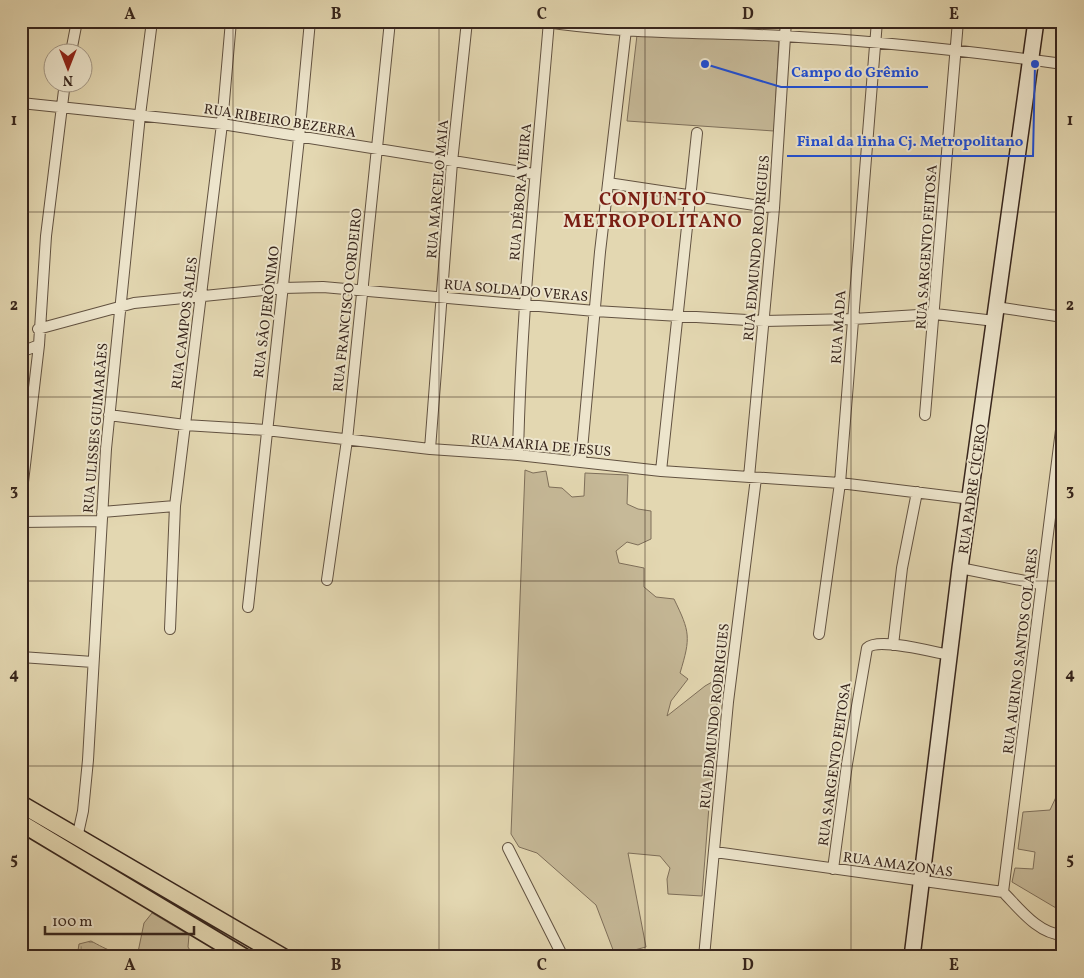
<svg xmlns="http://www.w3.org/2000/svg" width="1084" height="978" font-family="Vollkorn,serif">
  <defs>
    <pattern id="wetland-marsh" width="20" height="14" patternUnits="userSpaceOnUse" patternTransform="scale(1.25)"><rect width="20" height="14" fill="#c6b998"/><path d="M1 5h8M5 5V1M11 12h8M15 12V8" fill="none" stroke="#a2967b"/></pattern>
  </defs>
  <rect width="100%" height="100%" fill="#e3d7b1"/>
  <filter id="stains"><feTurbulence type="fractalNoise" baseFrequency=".004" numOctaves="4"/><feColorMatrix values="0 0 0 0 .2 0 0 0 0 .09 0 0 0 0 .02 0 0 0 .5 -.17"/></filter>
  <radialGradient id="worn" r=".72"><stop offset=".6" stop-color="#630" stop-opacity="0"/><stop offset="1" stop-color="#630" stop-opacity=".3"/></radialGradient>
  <path fill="#c6b998" stroke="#7e6f5a" d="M 637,35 L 779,40 L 774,131 L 627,121 Z
    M 525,470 L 533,473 L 546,471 L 549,487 L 562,488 L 572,497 L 584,496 L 585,473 L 628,475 L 627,504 L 638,509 L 651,511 L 651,539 L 638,545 L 627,542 L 616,551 L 619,563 L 644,568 L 644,587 L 656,597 L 674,599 C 690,632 691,637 680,673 L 688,679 L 671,701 L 667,716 L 705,686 L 719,678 L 702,896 L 668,894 L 667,879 L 670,868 L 660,856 L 628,853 L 646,947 L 615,955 L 596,905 L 537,853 L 519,847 L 511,834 Z
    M 1063,782 L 1063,909 L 1056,908 L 1012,882 L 1015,868 L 1033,869 L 1035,852 L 1018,849 L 1023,812 L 1050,810 Z
    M 152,913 L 189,935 L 188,947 L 194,957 L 137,957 L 144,923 Z"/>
  <path fill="url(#wetland-marsh)" stroke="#7e6f5a" d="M 91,941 C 106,949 121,958 138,953 L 137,957 L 77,957 L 79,944 Z"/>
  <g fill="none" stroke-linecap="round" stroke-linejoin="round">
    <g stroke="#625241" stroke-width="12">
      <path id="street" d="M 540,21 C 620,34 702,32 783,36 C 876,41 970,51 1063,64
        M 71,52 L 77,21
        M 21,103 L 222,124 L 534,174
        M 608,183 L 774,208
        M 996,307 L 1063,317
        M 38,329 L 134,303 L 283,288 L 323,287 L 595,311 L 764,321 L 853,319 L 935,314 L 995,321
        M 21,352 L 39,345
        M 109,415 L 185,425 L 266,430 L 430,449 L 518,455 L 661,471 L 840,483 L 971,499
        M 925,415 L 958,21
        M 430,449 L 452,162 L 467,21
        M 518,455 C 521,310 537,166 549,21
        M 581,461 L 600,252 L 627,21
        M 661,471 L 697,133
        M 749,477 L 774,208 L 786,21
        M 21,499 L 39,345 L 46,236 L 65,82
        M 102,512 L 175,506
        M 21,522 L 101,521
        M 960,568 L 1040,584
        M 327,580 L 347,440 L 390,21
        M 248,607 L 299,138 L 310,21
        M 170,629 L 175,506 L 222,124 L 231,21
        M 819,634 L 840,483 L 877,21
        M 893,645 L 902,568 L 917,492
        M 21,657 L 93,662
        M 77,838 L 83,811 L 88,760 L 106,449 L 140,115 L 152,21
        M 508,848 L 563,957
        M 715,852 L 1003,892 C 1019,908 1038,934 1063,935
        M 833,869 L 847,764 L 867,648 C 878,637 933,652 949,655
        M 1003,892 L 1063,414
        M 704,957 L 728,702 L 756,478"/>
    </g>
    <g stroke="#37251c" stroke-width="18">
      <path id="secondary" d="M 912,957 L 960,568 L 1036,21"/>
    </g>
    <g stroke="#37251c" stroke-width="19">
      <path id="primary" d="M 21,804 L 283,957
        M 21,823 L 244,957"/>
    </g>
    <use href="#street" stroke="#ede5cc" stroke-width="10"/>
    <use href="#secondary" stroke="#ede5cc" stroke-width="15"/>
    <use href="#primary" stroke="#e3d7b1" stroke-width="16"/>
  </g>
  <path fill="none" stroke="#37251c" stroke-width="1" stroke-opacity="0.55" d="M 233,21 L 233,957M 439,21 L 439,957M 645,21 L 645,957M 851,21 L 851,957M 21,212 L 1063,212M 21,397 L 1063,397M 21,581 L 1063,581M 21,766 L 1063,766"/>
  <g text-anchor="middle" stroke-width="4" stroke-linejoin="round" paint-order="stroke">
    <g font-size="14" fill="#37251c" stroke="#ede5cc">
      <text transform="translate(280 120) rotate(9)" y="5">RUA RIBEIRO BEZERRA</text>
      <text transform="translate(437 189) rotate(-85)" y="5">RUA MARCELO MAIA</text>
      <text transform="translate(520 192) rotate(-85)" y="5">RUA DÉBORA VIEIRA</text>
      <text transform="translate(926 247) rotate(-86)" y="5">RUA SARGENTO FEITOSA</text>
      <text transform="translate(756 248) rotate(-85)" y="5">RUA EDMUNDO RODRIGUES</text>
      <text transform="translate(516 290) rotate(5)" y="5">RUA SOLDADO VERAS</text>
      <text transform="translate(347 300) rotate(-84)" y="5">RUA FRANCISCO CORDEIRO</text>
      <text transform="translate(266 312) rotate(-83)" y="5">RUA SÃO JERÔNIMO</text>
      <text transform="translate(184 323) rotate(-83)" y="5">RUA CAMPOS SALES</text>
      <text transform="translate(838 327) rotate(-86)" y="5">RUA MADA</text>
      <text transform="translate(95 428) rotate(-85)" y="5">RUA ULISSES GUIMARÃES</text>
      <text transform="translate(541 445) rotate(5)" y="5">RUA MARIA DE JESUS</text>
      <text transform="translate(972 489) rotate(-82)" y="5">RUA PADRE CÍCERO</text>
      <text transform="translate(1020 651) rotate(-83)" y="5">RUA AURINO SANTOS COLARES</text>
      <text transform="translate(714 716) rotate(-84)" y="5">RUA EDMUNDO RODRIGUES</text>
      <text transform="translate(834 764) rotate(-82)" y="5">RUA SARGENTO FEITOSA</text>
      <text transform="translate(898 864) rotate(8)" y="5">RUA AMAZONAS</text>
    </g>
    <g font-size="19" font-weight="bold" letter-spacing="1" fill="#7a1f14" stroke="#ede5cc">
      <text x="653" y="205">CONJUNTO<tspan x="653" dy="22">METROPOLITANO</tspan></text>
    </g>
  </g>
  <path fill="none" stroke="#1d4ed8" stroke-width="2" d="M705 64L781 87H928M1035 64L1033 156H787"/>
  <g fill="#1d4ed8" stroke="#ede5cc" stroke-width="2">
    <circle cx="705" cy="64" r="5"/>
    <circle cx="1035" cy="64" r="5"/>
  </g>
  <g font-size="15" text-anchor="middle" font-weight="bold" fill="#1d4ed8" stroke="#ede5cc" stroke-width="4" stroke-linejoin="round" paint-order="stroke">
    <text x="855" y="77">Campo do Grêmio</text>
    <text x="910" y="146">Final da linha Cj. Metropolitano</text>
  </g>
  <rect width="1084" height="978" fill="none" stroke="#e3d7b1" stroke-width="55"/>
  <g transform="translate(68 68) rotate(180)"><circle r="24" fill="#ede5cc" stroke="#a49886"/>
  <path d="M0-4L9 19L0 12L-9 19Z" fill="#8f2418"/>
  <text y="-8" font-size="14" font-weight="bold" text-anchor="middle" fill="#37251c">N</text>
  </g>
  <path d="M45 926v8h149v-8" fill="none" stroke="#37251c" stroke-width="2.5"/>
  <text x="52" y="926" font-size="15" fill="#37251c" stroke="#ede5cc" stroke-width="4" paint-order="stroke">100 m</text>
  <rect x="28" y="28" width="1028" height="922" fill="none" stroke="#37251c" stroke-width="2"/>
  <g font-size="16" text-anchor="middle" font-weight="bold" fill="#37251c">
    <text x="130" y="19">A</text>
    <text x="336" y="19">B</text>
    <text x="542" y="19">C</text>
    <text x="748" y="19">D</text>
    <text x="954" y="19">E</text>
    <text x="14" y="125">1</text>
    <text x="1070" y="125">1</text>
    <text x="14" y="310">2</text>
    <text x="1070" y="310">2</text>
    <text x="14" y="495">3</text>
    <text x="1070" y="495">3</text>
    <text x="14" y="679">4</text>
    <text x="1070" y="679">4</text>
    <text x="14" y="864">5</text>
    <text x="1070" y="864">5</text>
    <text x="130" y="970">A</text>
    <text x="336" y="970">B</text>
    <text x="542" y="970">C</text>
    <text x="748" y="970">D</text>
    <text x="954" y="970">E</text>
  </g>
  <rect width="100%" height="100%" filter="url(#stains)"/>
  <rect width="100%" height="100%" fill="url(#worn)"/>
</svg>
